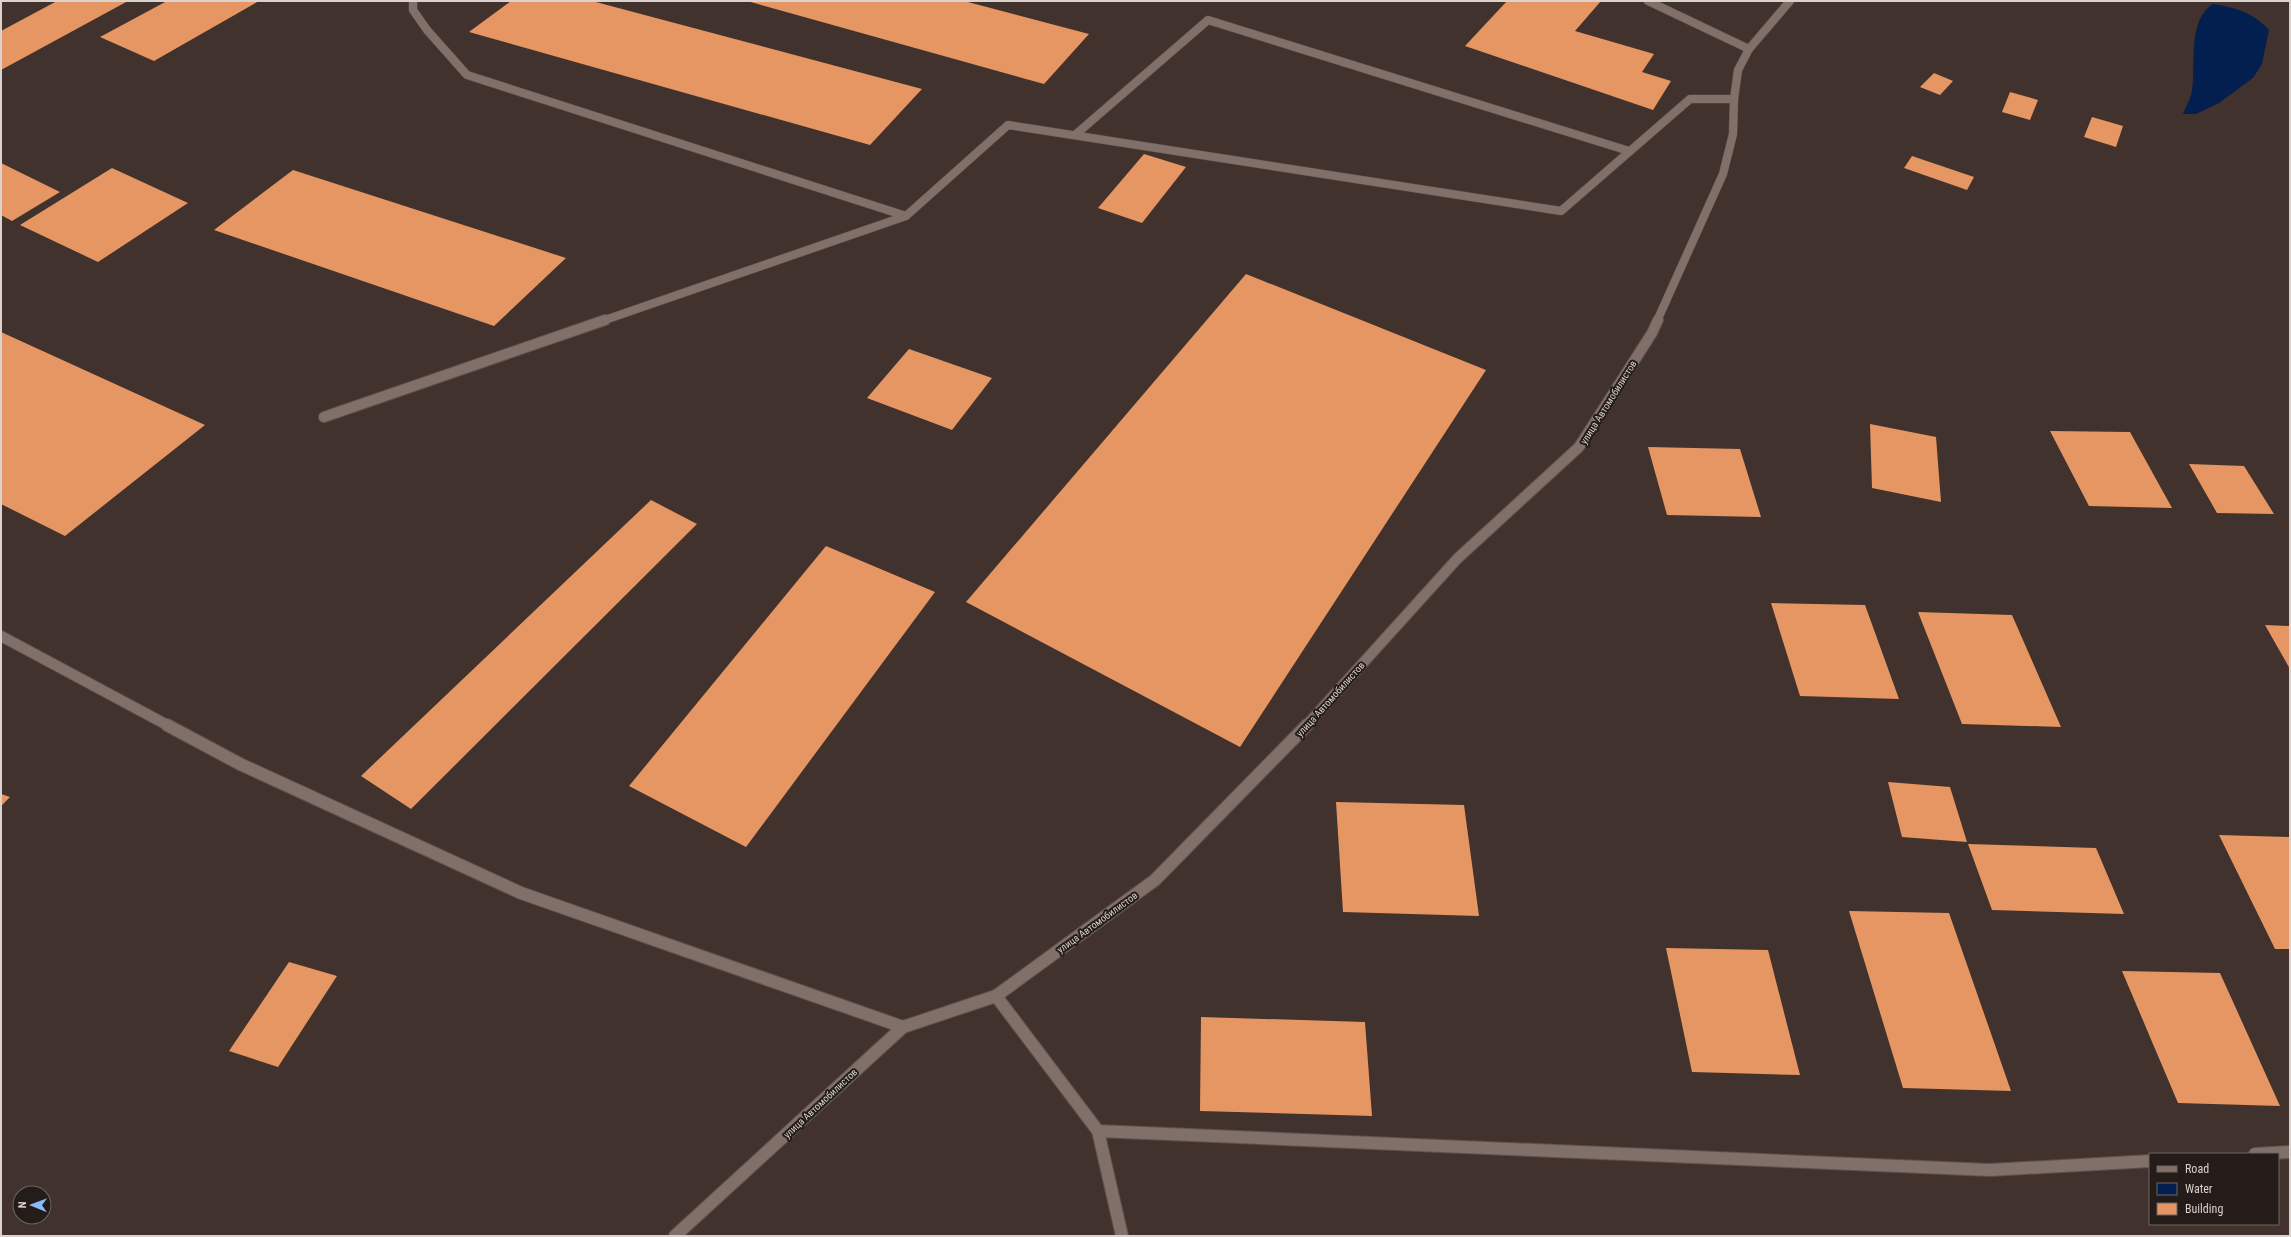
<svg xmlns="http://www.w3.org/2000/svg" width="2291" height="1237" font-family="'Roboto Condensed',sans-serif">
  <rect width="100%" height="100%" fill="#41322d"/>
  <path fill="#031f4f" d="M 2213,4 C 2234,7 2254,13 2269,30 L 2262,64 L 2253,78 L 2219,103 L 2196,114 L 2183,114 C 2186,106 2191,98 2192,90 C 2196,65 2187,20 2213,4 Z"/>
  <path fill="#e69663" d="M 57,1 L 128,1 L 1,70 L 1,31 Z
    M 167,1 L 259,1 L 154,61 L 100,37 Z
    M 511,1 L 592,1 L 922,89 L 870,145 L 469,32 Z
    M 747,1 L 964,1 L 1089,34 L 1044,84 Z
    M 1507,1 L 1601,1 L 1575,31 L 1654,54 L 1642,72 L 1671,81 L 1653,110 L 1465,46 Z
    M 1934,73 L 1953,81 L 1940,95 L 1920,87 Z
    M 2010,92 L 2038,100 L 2030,120 L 2002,112 Z
    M 2092,117 L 2123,126 L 2116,147 L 2084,137 Z
    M 1144,154 L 1186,167 L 1142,223 L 1098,208 Z
    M 1912,156 L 1974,177 L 1967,190 L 1904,168 Z
    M 1,163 L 60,192 L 12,221 L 1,215 Z
    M 112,168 L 188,203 L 98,262 L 20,225 Z
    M 293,170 L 566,258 L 494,326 L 214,230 Z
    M 1246,274 L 1486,370 L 1240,747 L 966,602 Z
    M 1,332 L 205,425 L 65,536 L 1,504 Z
    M 909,349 L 992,378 L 952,430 L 867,398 Z
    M 1870,424 L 1936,437 L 1941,502 L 1872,488 Z
    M 2050,431 L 2130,432 L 2172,508 L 2089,506 Z
    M 1648,447 L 1740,449 L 1761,517 L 1667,515 Z
    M 2189,464 L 2244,466 L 2274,514 L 2217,513 Z
    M 651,500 L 697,524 L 411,809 L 361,776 Z
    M 826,546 L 935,592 L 746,847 L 629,786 Z
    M 1771,603 L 1865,605 L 1899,699 L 1800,696 Z
    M 1918,612 L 2012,615 L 2061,727 L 1962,724 Z
    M 2265,625 L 2290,626 L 2290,669 Z
    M 1888,782 L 1950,787 L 1967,842 L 1902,837 Z
    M 1,794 L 10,797 L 1,806 Z
    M 1336,802 L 1464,805 L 1479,916 L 1343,912 Z
    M 2219,835 L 2290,837 L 2290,949 L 2275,949 Z
    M 1968,844 L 2096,848 L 2124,914 L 1992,910 Z
    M 1849,911 L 1949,913 L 2011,1091 L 1903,1088 Z
    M 1666,948 L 1768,950 L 1800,1075 L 1692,1072 Z
    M 289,962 L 337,976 L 278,1067 L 229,1051 Z
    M 2122,971 L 2220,973 L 2280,1106 L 2178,1103 Z
    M 1201,1017 L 1365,1022 L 1372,1116 L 1200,1111 Z"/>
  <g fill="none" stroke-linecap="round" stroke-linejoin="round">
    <g stroke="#5d514c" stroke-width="9">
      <path id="lane-far2" d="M 413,1 L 413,10 L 427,30 L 467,75 L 906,216 L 1008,125 L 1561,211 L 1690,99 L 1734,99
        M 1648,1 L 1749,49
        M 1075,135 L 1208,20 L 1629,151
        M 602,321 L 906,216"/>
    </g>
    <g stroke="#5d514c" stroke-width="12">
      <path id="lane-far1" d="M 324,417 L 605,320
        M 1,636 L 169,726"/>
    </g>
    <g stroke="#5d514c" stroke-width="14">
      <path id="lane" d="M 167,725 L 240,764 L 521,893 L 903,1027
        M 996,996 L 1098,1131 L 1990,1170 L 2150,1161
        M 2255,1154 L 2290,1152"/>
    </g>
    <g stroke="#5d514c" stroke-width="9">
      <path id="street-far2" d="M 1657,321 L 1723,174 L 1733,134 L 1734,99 L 1738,70 L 1749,49 L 1790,1"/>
    </g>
    <g stroke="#5d514c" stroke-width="12">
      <path id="street-far1" d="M 1306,726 L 1457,559 L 1579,447 L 1652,333 L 1658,320"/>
    </g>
    <g stroke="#5d514c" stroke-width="14">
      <path id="street" d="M 1098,1131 L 1122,1236
        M 675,1236 L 903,1027 L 996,996 L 1155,880 L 1307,725"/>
    </g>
    <use href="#lane-far2" stroke="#816f69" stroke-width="8"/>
    <use href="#lane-far1" stroke="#816f69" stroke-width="10"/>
    <use href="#lane" stroke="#816f69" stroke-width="12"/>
    <use href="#street-far2" stroke="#816f69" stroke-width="8"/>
    <use href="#street-far1" stroke="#816f69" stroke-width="10"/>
    <use href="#street" stroke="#816f69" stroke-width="12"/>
  </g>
  <g text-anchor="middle" stroke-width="4" stroke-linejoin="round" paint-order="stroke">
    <g font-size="10" fill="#dbd1cd" stroke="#231c19">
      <text transform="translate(1608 402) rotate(-58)" y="4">улица Автомобилистов</text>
      <text transform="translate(1330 699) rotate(-48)" y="4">улица Автомобилистов</text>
      <text transform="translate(1097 922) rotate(-36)" y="4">улица Автомобилистов</text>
      <text transform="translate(820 1103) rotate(-43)" y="4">улица Автомобилистов</text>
    </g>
  </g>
  <rect width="2291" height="1237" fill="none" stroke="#dbd1cd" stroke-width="4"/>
  <rect x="2149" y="1153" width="130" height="72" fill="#231c19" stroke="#6d6461"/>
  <rect x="2157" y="1166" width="20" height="6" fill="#816f69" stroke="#6d6461"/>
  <text x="2185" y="1173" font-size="12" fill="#dbd1cd">Road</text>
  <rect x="2157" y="1183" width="20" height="12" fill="#031f4f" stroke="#6d6461"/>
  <text x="2185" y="1193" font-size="12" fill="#dbd1cd">Water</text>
  <rect x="2157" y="1203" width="20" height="12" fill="#e69663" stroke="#6d6461"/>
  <text x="2185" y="1213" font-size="12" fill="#dbd1cd">Building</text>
  <g transform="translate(32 1205) rotate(271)"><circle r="19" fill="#231c19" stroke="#6d6461"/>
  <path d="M0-3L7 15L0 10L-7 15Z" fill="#88bafc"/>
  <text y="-6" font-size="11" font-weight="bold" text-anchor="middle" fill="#dbd1cd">N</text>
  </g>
</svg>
